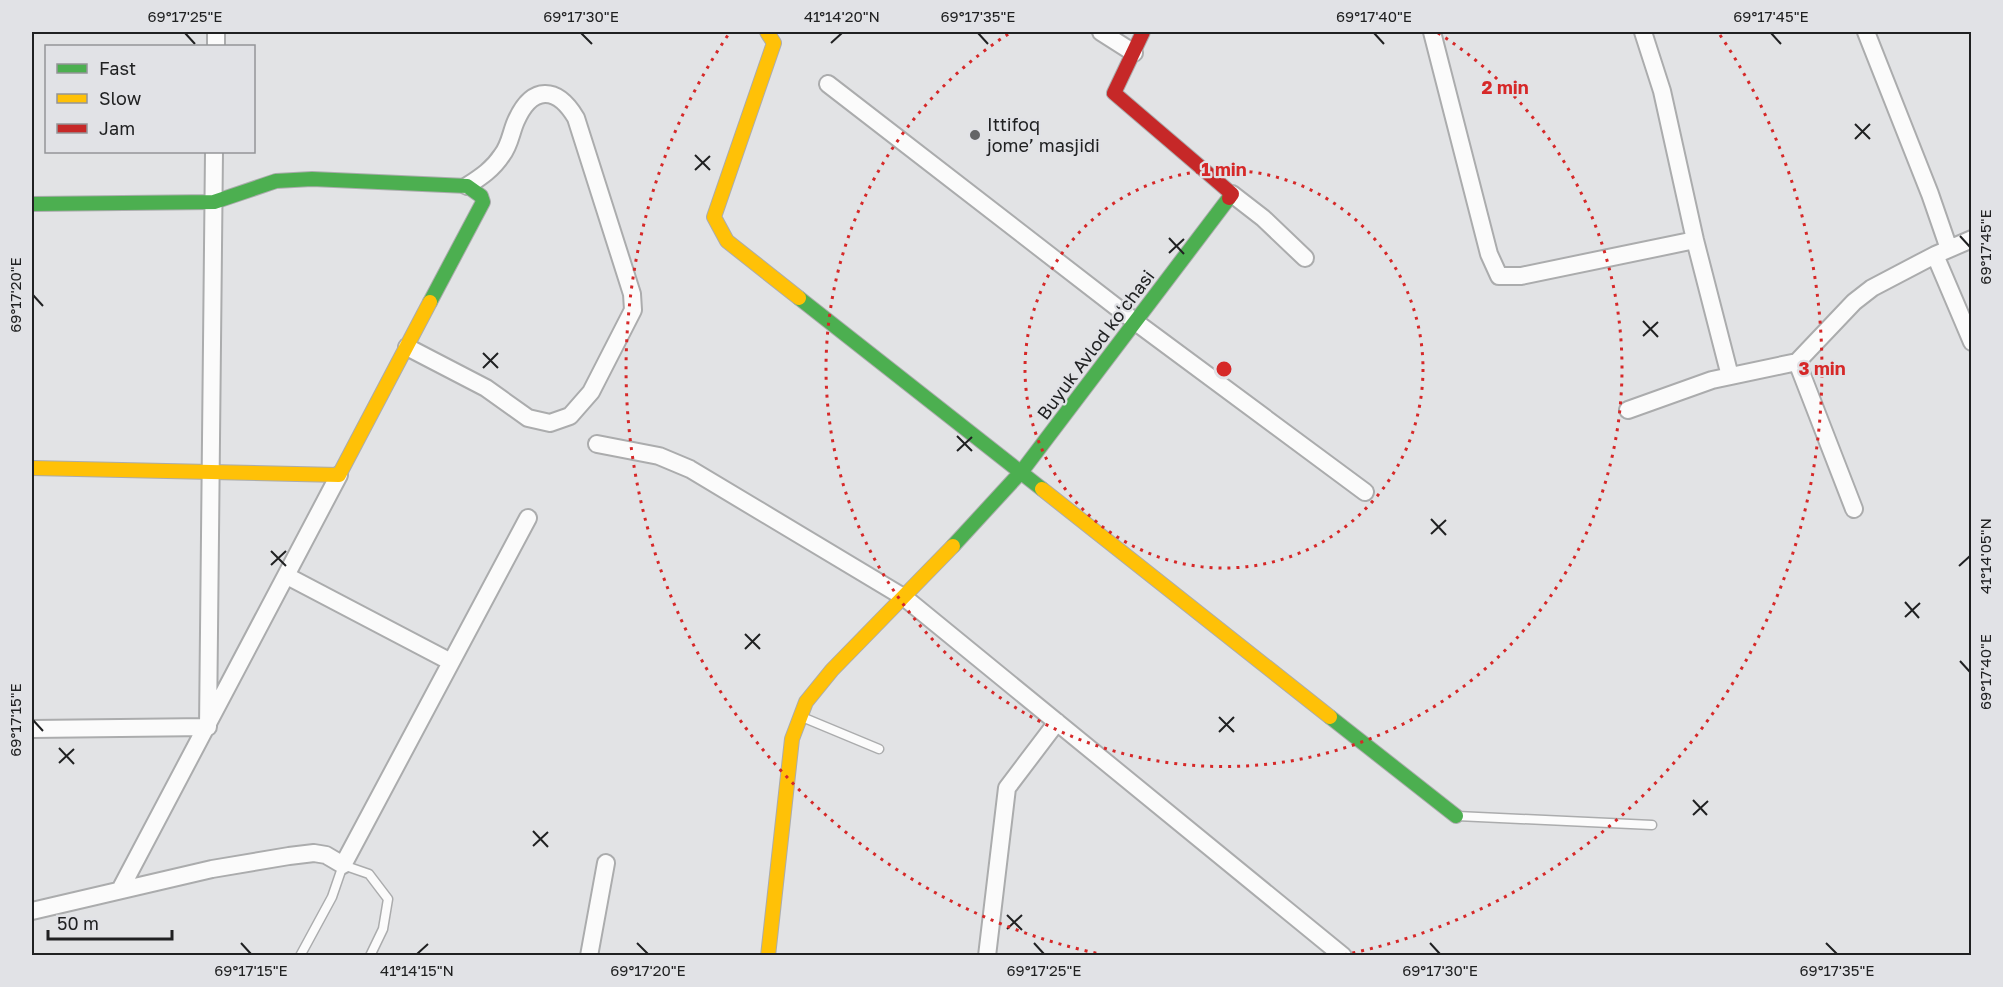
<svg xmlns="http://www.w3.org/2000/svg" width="2003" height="987" font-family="'Golos Text',sans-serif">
  <rect width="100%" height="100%" fill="#e2e3e5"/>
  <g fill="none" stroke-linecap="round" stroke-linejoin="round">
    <g stroke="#abacad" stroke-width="11">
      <path id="lane" d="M 802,717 L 879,749
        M 1457,816 L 1652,825
        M 300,956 L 332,897 L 343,865 L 369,874 L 388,899 L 383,929 L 370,956"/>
    </g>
    <g stroke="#abacad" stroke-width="20">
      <path id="street" d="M 1101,32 L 1134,53
        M 1432,32 L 1489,254 L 1499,276 L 1521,276 L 1695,240
        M 1643,32 L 1662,91 L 1695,240 L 1730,376
        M 1866,32 L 1930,194 L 1949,249
        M 216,46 L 216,32
        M 828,84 L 1137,323 L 1365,492
        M 1232,194 L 1263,218 L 1305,258
        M 1972,239 L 1935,255 L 1972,342
        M 407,347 L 486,388 L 528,418 L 550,423 L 570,416 L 591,392 L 633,310 L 632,294 L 576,118 C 557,86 532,85 516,121 C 511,132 510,145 502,155 C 493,169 481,177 467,186
        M 1797,362 L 1854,509
        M 1628,410 L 1712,380 L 1797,362 L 1854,302 L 1872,288 L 1935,255
        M 597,444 L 659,456 L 690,469 L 905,598 L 1343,956
        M 287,576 L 451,662
        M 32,729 L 208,727 L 214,152
        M 120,890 L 339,475
        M 32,911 L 212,869 L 289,856 L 314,853 L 326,855 L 343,865 L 528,518
        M 589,956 L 606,863
        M 987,956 L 1007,788 L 1057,722"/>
    </g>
    <g stroke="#abacad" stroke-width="16">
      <path id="fast" d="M 32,204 L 214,202 L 276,181 L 312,179 L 467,186 L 481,196 L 483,202 L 430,302
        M 799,298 L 1042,489
        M 953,546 L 1022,471 L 1229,198
        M 1330,717 L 1456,816"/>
    </g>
    <g stroke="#abacad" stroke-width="16">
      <path id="slow" d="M 767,32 L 774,43 L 714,217 L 727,241 L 799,298
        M 32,468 L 339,475 L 430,302
        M 1042,489 L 1330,717
        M 768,956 L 792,739 L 806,702 L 832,670 L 953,546"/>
    </g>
    <g stroke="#abacad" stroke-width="16">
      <path id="jam" d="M 1143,32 L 1114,93 L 1232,194 L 1229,198"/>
    </g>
    <use href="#lane" stroke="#fbfbfb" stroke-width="8"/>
    <use href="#street" stroke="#fbfbfb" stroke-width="16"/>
    <use href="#fast" stroke="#4caf50" stroke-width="14"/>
    <use href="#slow" stroke="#ffc107" stroke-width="14"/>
    <use href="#jam" stroke="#c62828" stroke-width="14"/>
  </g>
  <path fill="none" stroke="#202122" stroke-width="2" d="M 185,33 L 195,44M 581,33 L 592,44M 978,33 L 988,44M 1374,33 L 1384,44M 1771,33 L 1781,44M 831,43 L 842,33M 1855,124 L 1870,139M 1855,139 L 1870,124M 695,155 L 710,170M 695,170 L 710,156M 1960,236 L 1970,247M 1169,238 L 1184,254M 1169,253 L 1184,239M 33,295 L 43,306M 1643,321 L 1658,337M 1643,336 L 1658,322M 483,353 L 498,368M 483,368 L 498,353M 957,436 L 972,451M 957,451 L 972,437M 1431,519 L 1446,535M 1431,534 L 1446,520M 271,551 L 286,566M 271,565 L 286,551M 1959,566 L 1970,556M 1905,602 L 1919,618M 1905,617 L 1920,603M 745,634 L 760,649M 745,649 L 760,634M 1960,661 L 1970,672M 1219,717 L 1234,732M 33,720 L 43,731M 1219,732 L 1234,717M 59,748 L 74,764M 59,763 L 74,749M 1693,800 L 1707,815M 1693,815 L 1708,801M 533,831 L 548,847M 533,846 L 548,832M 1007,915 L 1022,930M 1007,929 L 1022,915M 241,943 L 251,954M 637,943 L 648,954M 1034,943 L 1044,954M 1430,943 L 1440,954M 1826,943 L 1837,954M 417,954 L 428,944"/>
  <g fill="none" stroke="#d62828" stroke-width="3" stroke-dasharray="3 6">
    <circle cx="1224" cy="369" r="199"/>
    <path d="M1438 33A398 398 0 1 1 1010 33"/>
    <path d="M1105 955A598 598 0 0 1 728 35M1720 35A598 598 0 0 1 1343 955"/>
  </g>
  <circle fill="#646566" stroke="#e1e2e6" stroke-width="2" cx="975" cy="135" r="6"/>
  <g text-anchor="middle" stroke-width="4.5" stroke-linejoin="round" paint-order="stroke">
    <g font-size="18" fill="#202122" stroke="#e1e2e6" text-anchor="start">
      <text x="987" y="131">Ittifoq<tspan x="987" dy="21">jome’ masjidi</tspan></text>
    </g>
    <g font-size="18" fill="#202122" stroke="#e1e2e6">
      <text transform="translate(1096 345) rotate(-53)" y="6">Buyuk Avlod koʻchasi</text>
    </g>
  </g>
  <circle cx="1224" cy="369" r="9" fill="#d62828" stroke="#e1e2e6" stroke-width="3"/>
  <g font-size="18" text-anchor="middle" font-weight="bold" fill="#d62828" stroke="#e1e2e6" stroke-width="4.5" stroke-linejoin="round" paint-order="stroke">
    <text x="1505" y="94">2 min</text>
    <text x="1224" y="176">1 min</text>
    <text x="1822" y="375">3 min</text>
  </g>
  <rect width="2003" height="987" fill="none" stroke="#e1e2e6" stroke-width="66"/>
  <rect x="45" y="45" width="210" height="108" fill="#e1e2e6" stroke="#949598" stroke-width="1.5"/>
  <rect x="57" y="64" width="30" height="9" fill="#4caf50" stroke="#949598" stroke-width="1.5"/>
  <text x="99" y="75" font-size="18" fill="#202122">Fast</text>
  <rect x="57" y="94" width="30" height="9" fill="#ffc107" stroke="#949598" stroke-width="1.5"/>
  <text x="99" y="105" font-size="18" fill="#202122">Slow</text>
  <rect x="57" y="124" width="30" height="9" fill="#c62828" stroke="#949598" stroke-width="1.5"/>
  <text x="99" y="135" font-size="18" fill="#202122">Jam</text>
  <path d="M48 930v9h124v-9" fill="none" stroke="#202122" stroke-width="3"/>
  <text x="57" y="930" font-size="18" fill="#202122" stroke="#e1e2e6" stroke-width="4.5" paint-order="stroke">50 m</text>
  <rect x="33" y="33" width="1937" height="921" fill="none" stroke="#202122" stroke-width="2"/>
  <g font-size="15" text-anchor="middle" fill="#202122">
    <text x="185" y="22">69°17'25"E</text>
    <text x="581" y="22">69°17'30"E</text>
    <text x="842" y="22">41°14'20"N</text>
    <text x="978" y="22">69°17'35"E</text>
    <text x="1374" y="22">69°17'40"E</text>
    <text x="1771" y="22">69°17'45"E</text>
    <text transform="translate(1986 247) rotate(-90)" y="5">69°17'45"E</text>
    <text transform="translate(16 295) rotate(-90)" y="5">69°17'20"E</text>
    <text transform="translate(1986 556) rotate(-90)" y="5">41°14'05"N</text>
    <text transform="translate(1986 672) rotate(-90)" y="5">69°17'40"E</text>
    <text transform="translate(16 720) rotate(-90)" y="5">69°17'15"E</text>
    <text x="251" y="976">69°17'15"E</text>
    <text x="417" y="976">41°14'15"N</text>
    <text x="648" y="976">69°17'20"E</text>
    <text x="1044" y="976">69°17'25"E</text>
    <text x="1440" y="976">69°17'30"E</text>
    <text x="1837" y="976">69°17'35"E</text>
  </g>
</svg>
